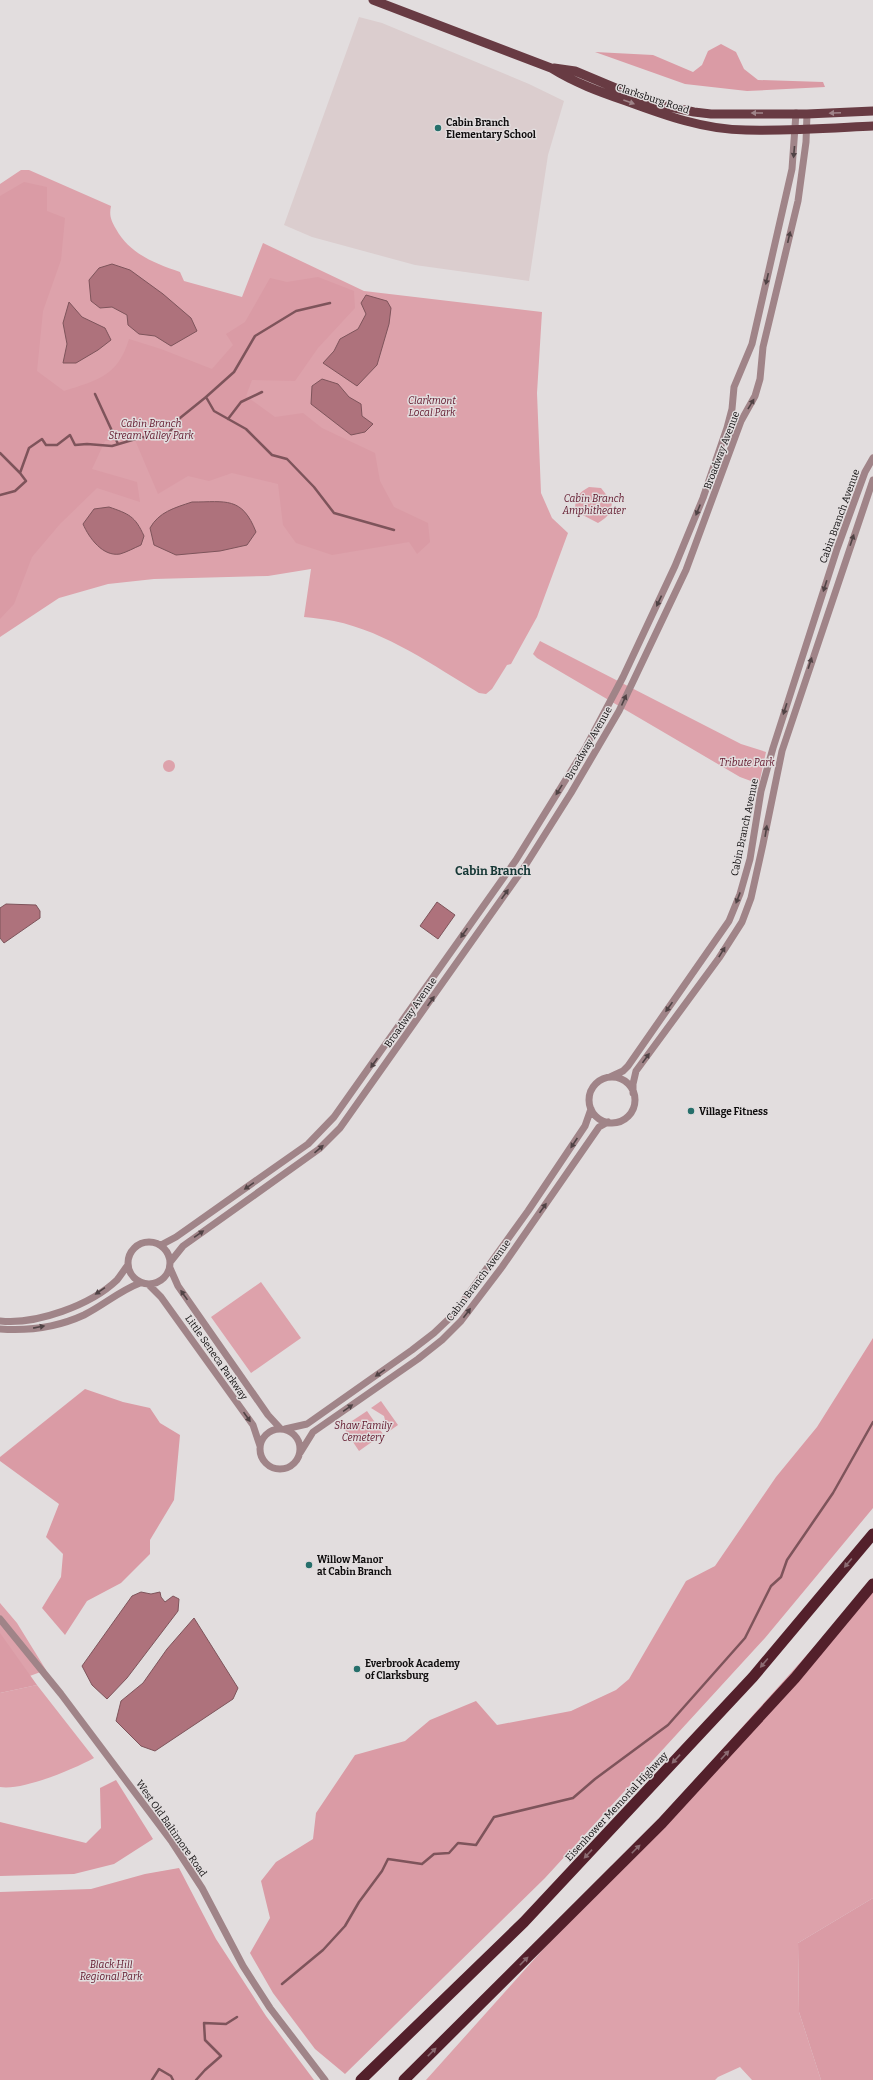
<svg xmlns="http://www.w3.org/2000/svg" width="873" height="2080" font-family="Bitter,serif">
  <rect width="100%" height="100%" fill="#e2ddde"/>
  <path fill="#dbcdce" d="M 359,17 L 382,23 L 529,84 L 564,101 L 548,155 L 529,281 L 415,265 L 312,237 L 284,225 Z"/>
  <path fill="#dda2ab" d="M 21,170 L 29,170 L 111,206 C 109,216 111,220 116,229 C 130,254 154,263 180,272 L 184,281 L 242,297 L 263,243 L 364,291 L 542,312 L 537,393 L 541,493 L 552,518 L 568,533 L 537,617 L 511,664 L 507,665 L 492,689 L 486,694 L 479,693 C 434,666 387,632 334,621 C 324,619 314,618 304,617 L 311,569 L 268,576 L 154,579 L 108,584 L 59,598 L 0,637 L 0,184 Z
    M 589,487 L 601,488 L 612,502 C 611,513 608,517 598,523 L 575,511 C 575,498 578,493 589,487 Z
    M 540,641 L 741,744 L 766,752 L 759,784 L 740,777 L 537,658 L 533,654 Z
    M163 766a6 6 0 1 1 12 0a6 6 0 1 1-12 0Z
    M 261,1282 L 301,1338 L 251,1373 L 211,1317 Z
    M 381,1401 L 398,1425 L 388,1432 L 384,1416 L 371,1408 Z
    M 367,1411 L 383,1434 L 359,1451 L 343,1427 Z
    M 873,1581 L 873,1898 L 798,1943 L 799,2012 L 821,2080 L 752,2080 L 740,2067 L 718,2077 L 715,2080 L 426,2080 Z
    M 0,1603 L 17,1623 L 46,1670 L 0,1687 Z
    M 37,1685 L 94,1758 C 74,1769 22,1791 0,1787 L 0,1693 Z"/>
  <path fill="#da9ba5" d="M 721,44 L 736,52 L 744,69 L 758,80 L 823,82 L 825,87 L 747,91 L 685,84 L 595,52 L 653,55 L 693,72 L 702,65 L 708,51 Z
    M 24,182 L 47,187 L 47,211 L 65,218 L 61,260 L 43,311 L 37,371 L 64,391 C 98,380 118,376 129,339 L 161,349 L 212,369 L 233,345 L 226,334 L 245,322 L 270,278 L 287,282 L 318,277 L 354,291 L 355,308 L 318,348 L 295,381 L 252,380 L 246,396 L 275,417 L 303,413 L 322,428 L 375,453 L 380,481 L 394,507 L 428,523 L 430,542 L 417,554 L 409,542 L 332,555 L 296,543 L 283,525 L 278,484 L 232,473 L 209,481 L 188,476 L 158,494 L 135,440 L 105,441 L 92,469 L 137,482 L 140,502 L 97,488 L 60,524 L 32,557 L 14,604 L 0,619 L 0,196 Z
    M 873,1338 L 873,1508 L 765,1638 L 545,1878 L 345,2074 L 315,2049 L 273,1993 L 250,1953 L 270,1918 L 261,1881 L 276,1862 L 313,1839 L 316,1813 L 355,1755 L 405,1741 L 430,1720 L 476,1701 L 497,1725 L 571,1711 L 616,1690 L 629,1679 L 686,1581 L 715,1566 L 776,1477 L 817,1427 Z
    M 85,1389 L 123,1402 L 150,1408 L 160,1423 L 180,1435 L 174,1500 L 150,1540 L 150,1554 L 121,1583 L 87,1601 L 65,1635 L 42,1608 L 61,1577 L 63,1554 L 46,1537 L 59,1504 L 0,1461 L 0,1457 Z
    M 0,1633 L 37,1685 L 0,1693 Z
    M 116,1780 L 153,1839 L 114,1864 L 74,1874 L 0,1876 L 0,1822 L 86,1843 L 101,1828 L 100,1788 Z
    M 179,1868 L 216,1939 L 266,2016 L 314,2080 L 0,2080 L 0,1892 L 91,1889 L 145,1874 Z
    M 873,1898 L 873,2080 L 821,2080 L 799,2012 L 798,1943 Z"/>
  <path fill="#ae727c" stroke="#7e545b" d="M 112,264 L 130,270 L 163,294 L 191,318 L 197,331 L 171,346 L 155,336 L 139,334 L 128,325 L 127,315 L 112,307 L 100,308 L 91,301 L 89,280 L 99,268 Z
    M 366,295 L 387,301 L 391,308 L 389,324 L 377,365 L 357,386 L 323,363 L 334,351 L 340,339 L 358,329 L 366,314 L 361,303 Z
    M 69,302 L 82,317 L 105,328 L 111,340 L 98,350 L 76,363 L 63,363 L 67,344 L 63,323 Z
    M 322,379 L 338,384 L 349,397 L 361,404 L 362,416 L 373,424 L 365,432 L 351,435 L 311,404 L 312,386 Z
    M 192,502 C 226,502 242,496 256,532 L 247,545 L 220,551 L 176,555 L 154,545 L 150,528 C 159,512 174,508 192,502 Z
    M 109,507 C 129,514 135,516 144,536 L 141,545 C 134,548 127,552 120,554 C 103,557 89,538 83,524 L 94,509 Z
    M 437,902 L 455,915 L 438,939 L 420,926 Z
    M 6,904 L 36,905 L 40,911 L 40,918 L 4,943 L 0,938 L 0,908 Z
    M 141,1592 L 151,1594 L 160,1592 L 161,1597 L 165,1602 L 173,1596 L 179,1599 L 178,1611 L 127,1678 L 107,1699 L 92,1685 L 82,1666 L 132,1596 Z
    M 194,1618 L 238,1688 L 233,1699 L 155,1751 L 141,1746 L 116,1721 L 121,1701 L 143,1683 L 167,1649 Z"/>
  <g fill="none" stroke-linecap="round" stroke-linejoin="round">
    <path stroke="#7e545b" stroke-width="2.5" d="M 95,394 L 118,444
      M 206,397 L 234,372 L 255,336 L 296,311 L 330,303
      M 228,419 L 241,402 L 262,392
      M 0,453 L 20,473
      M 0,495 L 15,491 L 26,481 L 20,473 L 29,448 L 42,439 L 46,445 L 57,445 L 70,435 L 75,445 L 87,444 L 112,446 L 139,438 L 169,433 L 180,418 L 206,397 L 214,411 L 246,429 L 272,455 L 287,459 L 314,487 L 334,513 L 394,530
      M 282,1984 L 323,1950 L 345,1926 L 359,1902 L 382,1871 L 388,1859 L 422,1864 L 434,1854 L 449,1853 L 458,1843 L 476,1845 L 494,1817 L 573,1798 L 595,1779 L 668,1725 L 745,1638 L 771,1586 L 781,1577 L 787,1560 L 833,1493 L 873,1422
      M 152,2080 L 159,2069 L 171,2076 L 173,2080
      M 196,2080 L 205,2070 L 221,2056 L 205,2040 L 204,2023 L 226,2024 L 237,2017"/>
    <path stroke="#a08488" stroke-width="7" d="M 610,1077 L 623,1071 L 628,1066 L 729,921 L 740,894 L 750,859 L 761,791 L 773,748 L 837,549 L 865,472 L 873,458
      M589 1100a23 23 0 1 1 46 0a23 23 0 1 1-46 0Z
      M 633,1093 L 633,1084 L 636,1071 L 719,958 L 742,922 L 751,898 L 763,844 L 782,751 L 873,480
      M128 1263a21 21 0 1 1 42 0a21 21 0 1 1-42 0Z
      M 161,1245 L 176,1237 L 308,1144 L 334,1117 L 516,860 L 586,747 L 623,677 L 675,566 L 703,498 L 727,428 L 732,409 L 734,387 L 752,344 L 792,169 L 796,113
      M 171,1261 L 183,1246 L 319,1149 L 340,1128 L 525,866 L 571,793 L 619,711 L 686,570 L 741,421 L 755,396 L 760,379 L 763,347 L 798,201 L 806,142 L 807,114
      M 170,1268 L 178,1286 L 268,1415 L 280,1428
      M 149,1285 L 161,1297 L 253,1425 L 260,1446
      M 0,1321 C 36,1325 91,1305 117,1280 C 121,1275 124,1270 128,1265
      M 0,1329 C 28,1331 58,1327 84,1315 C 104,1305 119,1291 140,1283
      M260 1449a20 20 0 1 1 40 0a20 20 0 1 1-40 0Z
      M 285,1429 L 307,1424 L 412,1350 L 434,1333 L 454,1314 L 528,1211 L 585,1126 L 591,1109
      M 300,1453 L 313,1432 L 418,1359 L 442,1340 L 461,1321 L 502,1267 L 599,1127 L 608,1122
      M 0,1619 L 61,1694 L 172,1842 L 202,1888 L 243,1966 L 270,2008 L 325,2080"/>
    <path stroke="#683b43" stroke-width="9" d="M 373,0 L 551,68 C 575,83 600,92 626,101 C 664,115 705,130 746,130 C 788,131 831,128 873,126
      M 554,68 L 575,71 L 637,97 L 665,106 L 694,112 L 711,114 L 807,114 L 873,111"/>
    <path stroke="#53202b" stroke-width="11" d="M 361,2080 L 524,1922 L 753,1677 L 873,1534
      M 404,2080 L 662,1823 L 795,1678 L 873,1584"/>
  </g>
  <defs><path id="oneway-solid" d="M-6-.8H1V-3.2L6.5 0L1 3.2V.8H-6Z"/></defs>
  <g fill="#9f8489">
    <use href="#oneway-solid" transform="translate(629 102) rotate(20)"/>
    <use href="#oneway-solid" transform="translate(757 113) rotate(-180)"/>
    <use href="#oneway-solid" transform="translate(835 113) rotate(178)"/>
  </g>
  <g fill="#504345">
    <use href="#oneway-solid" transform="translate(794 152) rotate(95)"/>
    <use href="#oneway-solid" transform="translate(789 237) rotate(-77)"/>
    <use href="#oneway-solid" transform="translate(767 279) rotate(103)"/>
    <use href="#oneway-solid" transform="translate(751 404) rotate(-59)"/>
    <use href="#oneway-solid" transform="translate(698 510) rotate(112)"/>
    <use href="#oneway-solid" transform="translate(852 540) rotate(-71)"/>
    <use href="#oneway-solid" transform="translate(825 586) rotate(108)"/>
    <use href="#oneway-solid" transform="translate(659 601) rotate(115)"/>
    <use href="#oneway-solid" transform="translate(810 663) rotate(-72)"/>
    <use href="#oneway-solid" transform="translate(624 700) rotate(-66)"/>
    <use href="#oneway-solid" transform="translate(785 709) rotate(108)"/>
    <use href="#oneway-solid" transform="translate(559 790) rotate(122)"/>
    <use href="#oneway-solid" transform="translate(766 831) rotate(-81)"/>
    <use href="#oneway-solid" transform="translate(505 894) rotate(-55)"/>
    <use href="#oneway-solid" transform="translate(738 898) rotate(111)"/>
    <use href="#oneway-solid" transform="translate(464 933) rotate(125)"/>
    <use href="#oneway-solid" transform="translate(722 952) rotate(-58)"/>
    <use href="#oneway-solid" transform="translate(431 1001) rotate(-55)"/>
    <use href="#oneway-solid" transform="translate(669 1007) rotate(125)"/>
    <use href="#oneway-solid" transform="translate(646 1058) rotate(-54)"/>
    <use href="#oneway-solid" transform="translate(374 1063) rotate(125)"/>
    <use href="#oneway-solid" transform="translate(574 1143) rotate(124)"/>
    <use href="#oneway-solid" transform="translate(319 1149) rotate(-41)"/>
    <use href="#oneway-solid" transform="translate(249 1186) rotate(145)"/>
    <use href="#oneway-solid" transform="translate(543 1208) rotate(-55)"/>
    <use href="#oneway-solid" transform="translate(199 1234) rotate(-35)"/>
    <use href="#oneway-solid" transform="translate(100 1291) rotate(146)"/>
    <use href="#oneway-solid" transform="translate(184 1295) rotate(-125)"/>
    <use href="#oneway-solid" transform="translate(467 1313) rotate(-53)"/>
    <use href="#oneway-solid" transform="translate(39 1327) rotate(-11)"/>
    <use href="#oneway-solid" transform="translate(380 1373) rotate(145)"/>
    <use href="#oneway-solid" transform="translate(348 1408) rotate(-35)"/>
    <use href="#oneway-solid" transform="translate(247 1417) rotate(55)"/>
  </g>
  <g fill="#8c6c73">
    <use href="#oneway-solid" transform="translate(848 1563) rotate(130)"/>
    <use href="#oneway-solid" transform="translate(764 1663) rotate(130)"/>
    <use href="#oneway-solid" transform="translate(725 1755) rotate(-47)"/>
    <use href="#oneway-solid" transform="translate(676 1759) rotate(133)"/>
    <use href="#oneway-solid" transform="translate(636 1849) rotate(-45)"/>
    <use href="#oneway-solid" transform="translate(588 1854) rotate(133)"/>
    <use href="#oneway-solid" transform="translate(524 1961) rotate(-45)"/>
    <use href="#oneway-solid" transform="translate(432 2052) rotate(-45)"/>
  </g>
  <g fill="#266f6b" stroke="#e2ddde" stroke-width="1.5">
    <circle cx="438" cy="128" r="4"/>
    <circle cx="691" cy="1111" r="4"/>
    <circle cx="309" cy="1565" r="4"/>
    <circle cx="357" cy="1669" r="4"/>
  </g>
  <g text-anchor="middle" stroke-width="3" stroke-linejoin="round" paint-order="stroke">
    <g font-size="10" fill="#0f0d0e" stroke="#e2ddde">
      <text transform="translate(653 98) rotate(18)" y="4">Clarksburg Road</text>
      <text transform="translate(721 450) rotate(-69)" y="4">Broadway Avenue</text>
      <text transform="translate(839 516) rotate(-70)" y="4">Cabin Branch Avenue</text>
      <text transform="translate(588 743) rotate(-60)" y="4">Broadway Avenue</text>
      <text transform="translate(744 827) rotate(-78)" y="4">Cabin Branch Avenue</text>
      <text transform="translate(410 1012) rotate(-55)" y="4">Broadway Avenue</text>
      <text transform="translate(478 1280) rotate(-53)" y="4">Cabin Branch Avenue</text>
      <text transform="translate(217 1357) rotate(55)" y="4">Little Seneca Parkway</text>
      <text transform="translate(616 1806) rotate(-47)" y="4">Eisenhower Memorial Highway</text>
      <text transform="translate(172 1828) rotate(55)" y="4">West Old Baltimore Road</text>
    </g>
    <g font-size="10" font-weight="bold" fill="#0f0d0e" stroke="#e2ddde" text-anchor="start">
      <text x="446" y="126">Cabin Branch<tspan x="446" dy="12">Elementary School</tspan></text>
      <text x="699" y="1115">Village Fitness</text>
      <text x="317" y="1563">Willow Manor<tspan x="317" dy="12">at Cabin Branch</tspan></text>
      <text x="365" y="1667">Everbrook Academy<tspan x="365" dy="12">of Clarksburg</tspan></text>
    </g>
    <g font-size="10" font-style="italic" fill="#5f152a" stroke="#e2ddde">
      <text x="432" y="404">Clarkmont<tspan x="432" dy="12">Local Park</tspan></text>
      <text x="151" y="427">Cabin Branch<tspan x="151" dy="12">Stream Valley Park</tspan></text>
      <text x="594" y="502">Cabin Branch<tspan x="594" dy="12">Amphitheater</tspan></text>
      <text x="747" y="766">Tribute Park</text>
      <text x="363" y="1429">Shaw Family<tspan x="363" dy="12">Cemetery</tspan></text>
      <text x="111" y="1968">Black Hill<tspan x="111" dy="12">Regional Park</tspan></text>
    </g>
    <g font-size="12" font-weight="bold" fill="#153735" stroke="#e2ddde">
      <text x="493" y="875">Cabin Branch</text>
    </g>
  </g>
</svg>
